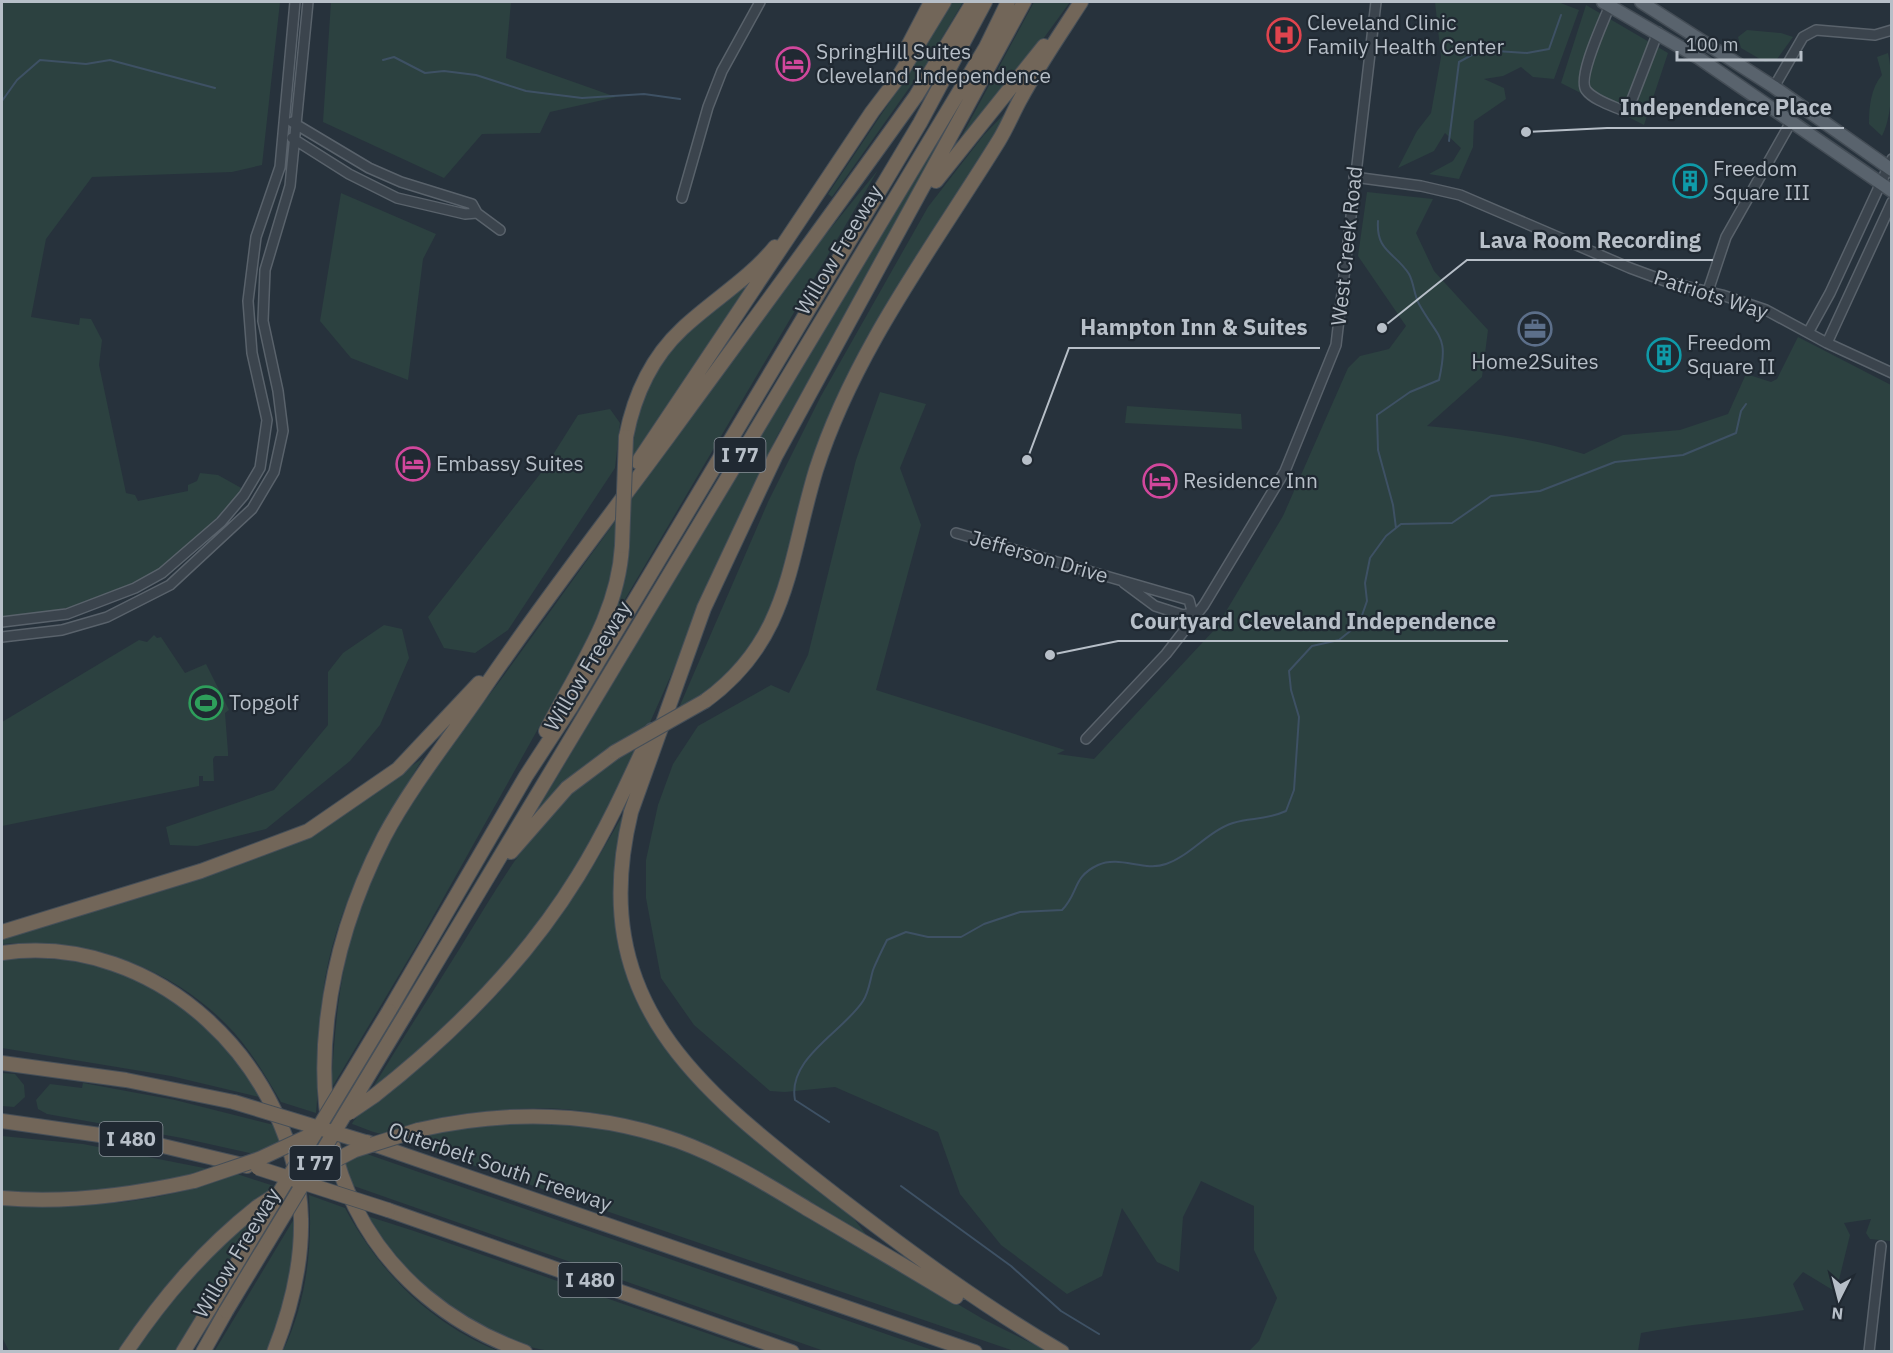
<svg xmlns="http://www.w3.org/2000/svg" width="1893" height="1353" font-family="'IBM Plex Sans',sans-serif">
  <rect width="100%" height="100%" fill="#27323c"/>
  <path fill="#2c4140" d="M 2,2 L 280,2 L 262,165 L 232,172 L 92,177 L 46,239 L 31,317 L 79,325 L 80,318 L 91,319 L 102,340 L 99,365 L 126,493 L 135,495 L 138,501 L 188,491 L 188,485 L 197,481 L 200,473 L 218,475 L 243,489 C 218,516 194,544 165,567 C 122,601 54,611 2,620 Z
    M 331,2 L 511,2 L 506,58 L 616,97 L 550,112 L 540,133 L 482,134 L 444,178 L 323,122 Z
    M 949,2 L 963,2 L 929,60 L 832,197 L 828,194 L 889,103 Z
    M 1034,2 L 1070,2 L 1001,97 L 958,143 Z
    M 1435,2 L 1558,2 L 1579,10 L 1554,79 L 1533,77 L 1521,67 L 1503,76 L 1484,79 L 1504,88 L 1506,99 L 1474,121 L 1473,147 L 1459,179 L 1429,174 L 1453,161 L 1461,148 L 1445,133 L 1434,151 L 1398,168 L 1417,131 L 1431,113 L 1441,57 Z
    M 1586,5 L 1668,53 L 1644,125 L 1561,83 Z
    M 1747,30 L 1781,33 L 1793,37 L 1777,59 L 1765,62 L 1741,48 L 1738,37 Z
    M 1888,53 C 1893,75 1893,115 1882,136 L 1869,124 C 1869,106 1871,88 1882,75 L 1877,57 Z
    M 959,103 L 962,106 L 776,438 L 648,727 L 541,810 L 539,807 Z
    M 1006,112 L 1011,112 L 855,366 L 780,587 L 752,649 L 718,685 L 678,710 L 768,502 L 821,396 L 928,207 L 983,136 Z
    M 878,170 L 605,633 L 616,607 L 626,570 L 629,502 L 822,239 Z
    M 1367,192 L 1433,199 L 1416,233 L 1434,271 L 1488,330 L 1482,377 L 1427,426 C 1480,431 1532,438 1584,454 L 1623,435 L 1680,430 L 1728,414 L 1746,374 L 1771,382 L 1777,379 L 1798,337 L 1891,385 L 1891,1241 L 1870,1239 L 1866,1233 L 1871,1219 L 1844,1223 L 1850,1235 L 1836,1292 L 1803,1272 L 1793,1284 L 1804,1310 C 1750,1320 1695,1323 1641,1333 L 1638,1351 L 1249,1351 L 1259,1341 L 1277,1298 L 1254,1250 L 1254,1206 L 1201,1181 L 1183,1217 L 1179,1272 L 1157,1262 L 1122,1208 L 1102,1276 L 1067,1294 L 1001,1245 L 960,1194 L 938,1132 L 835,1087 L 785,1092 L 770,1091 L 694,1025 L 661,978 L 646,898 L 646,860 L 658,805 L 673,764 L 698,726 L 771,685 L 789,693 L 808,655 L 856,460 L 880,392 L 926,404 L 900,468 L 921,525 L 876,690 L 1065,750 L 1057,754 L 1094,759 L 1216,628 L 1283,516 L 1348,368 L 1360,356 L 1389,349 L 1406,326 L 1358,256 Z
    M 341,193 L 436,234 L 423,259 L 408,380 L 351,358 L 320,321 Z
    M 755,280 L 629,464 C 637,366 679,333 755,280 Z
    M 1127,406 L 1241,414 L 1242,429 L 1125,423 Z
    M 610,409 L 620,423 L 615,468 L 508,630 L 475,653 L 444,648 L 428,617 L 544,469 L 578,415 Z
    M 617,519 L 616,569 L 595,627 L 421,938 L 331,1089 C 335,1029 339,967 360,910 C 391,822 447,751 502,678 C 541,625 578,572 617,519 Z
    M 384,625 L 402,629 L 409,658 L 380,725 L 350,761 L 266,829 L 197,846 L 170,845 L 166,827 L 274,790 L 328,725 L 328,672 L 343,653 Z
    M 154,635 L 157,638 L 161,637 L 185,673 L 206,664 L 229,710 L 225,713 L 228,752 L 228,756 L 215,756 L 213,759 L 214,781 L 203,781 L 203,776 L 199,776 L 199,786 L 2,826 L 2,722 L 139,640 L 147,642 Z
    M 637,749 C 618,788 600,829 579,868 C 529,956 451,1025 375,1089 L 375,1084 C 403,1038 432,993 460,948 C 500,883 538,814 601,769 C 612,761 626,755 637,749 Z
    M 423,758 C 379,831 334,907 323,993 C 318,1033 320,1074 316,1113 L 281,1102 C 265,1075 249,1047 226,1024 C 168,965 84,937 2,944 L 2,939 C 101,908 206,883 301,839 C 345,818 383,786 423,758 Z
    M 626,809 C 621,834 614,860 614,886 C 612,1053 743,1124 854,1219 L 868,1237 C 760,1170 648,1100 516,1109 C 492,1111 467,1112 444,1117 C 430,1120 393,1135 383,1134 C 373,1133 362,1127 352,1124 C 357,1112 417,1069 432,1057 C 514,988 575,902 626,809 Z
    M 17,958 C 37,959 57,958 77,962 C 153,976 225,1027 259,1097 L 171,1076 L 2,1048 L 2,960 Z
    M 2,1073 L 15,1074 L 24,1085 L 25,1097 L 14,1107 L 2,1106 Z
    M 83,1083 L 175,1100 L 274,1125 L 280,1144 L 254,1154 L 182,1138 L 47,1114 L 38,1109 L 36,1100 L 50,1084 L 82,1088 Z
    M 555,1120 L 643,1134 L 711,1159 L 983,1319 L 1047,1351 L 1014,1351 L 402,1141 L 456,1127 Z
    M 2,1136 L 83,1144 L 214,1170 C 142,1189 76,1195 2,1191 Z
    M 364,1153 L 935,1351 L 824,1351 L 351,1185 L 344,1162 Z
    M 237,1174 L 274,1186 C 214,1232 159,1285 119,1351 L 9,1351 L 2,1337 L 2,1205 C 81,1209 162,1204 237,1174 Z
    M 309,1195 L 345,1208 C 380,1273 430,1323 498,1351 L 283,1351 C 306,1303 313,1248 309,1195 Z
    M 364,1215 L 414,1231 L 758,1351 C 710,1351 663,1351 615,1351 C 595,1351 572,1353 551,1351 C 469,1340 410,1279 364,1215 Z
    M 256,1216 L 175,1351 L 133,1352 C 170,1299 202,1253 256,1216 Z
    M 294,1219 C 294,1264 287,1311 266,1351 L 214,1352 Z"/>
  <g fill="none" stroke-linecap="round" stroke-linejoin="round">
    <path stroke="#3e5164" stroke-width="2" d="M 383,60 L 394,57 L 425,73 L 444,71 L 476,75 L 526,91 L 582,98 L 644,94 L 680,99
      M 2,101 L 17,80 L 40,60 L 86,64 L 110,60 L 215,88
      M 1449,141 L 1459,62 L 1481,50 L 1527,53 L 1549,49 L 1561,15
      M 1378,221 C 1376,252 1395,252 1409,274 C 1414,283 1414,295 1419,304 C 1439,340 1449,335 1439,380 L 1410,392 L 1377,415 L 1378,450 L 1393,505 L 1396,528
      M 829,1122 L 795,1100 C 787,1058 843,1032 863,1001 C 869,992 870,980 873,970 C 877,960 882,950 887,940 L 906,932 L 928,937 L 961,937 L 984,924 L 1020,912 L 1062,910 C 1079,893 1072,877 1098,865 C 1120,855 1144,872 1166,864 C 1190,856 1208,831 1233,823 C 1251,817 1264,821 1286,811 L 1294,790 L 1299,717 L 1291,690 L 1289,671 L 1312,646 L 1339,640 L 1359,624 L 1367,601 L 1365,583 L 1370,558 L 1386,536 L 1401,524 L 1452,523 L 1491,496 L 1540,491 L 1615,462 L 1683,455 L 1736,433 L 1741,411 L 1746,404
      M 901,1186 L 1011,1266 L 1061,1311 L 1099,1334"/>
    <g stroke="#59626b" stroke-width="12">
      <path id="minor" d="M 1610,5 C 1604,21 1577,77 1586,90 C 1593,100 1613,106 1624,111 L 1628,110 L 1658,32
        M 1774,87 L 1803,37 L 1816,30 L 1875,35 L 1892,30
        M 292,122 L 369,168 L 401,182 L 472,204 L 477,213 L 500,230
        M 292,138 L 349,174 L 397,198 L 465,214 L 477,213
        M 1354,177 L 1421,186 L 1460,195 L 1630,268 L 1668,282 L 1722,295 L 1766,310 L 1827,343 L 1892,373
        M 682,198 L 708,107 L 722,71 L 760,2
        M 1708,291 L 1726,237 L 1791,122
        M 1809,331 L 1830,293 L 1892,159
        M 1827,343 L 1892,202
        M 956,533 L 1189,600 L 1192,611
        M 1124,583 L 1155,606 L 1183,615 L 1196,612
        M 2,622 L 67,614 L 135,588 L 162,573 L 221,522 L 244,495 L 260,468 L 267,420 L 252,353 L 248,301 L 256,237 L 280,167 L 295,2
        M 2,637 L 62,630 L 107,617 L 170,585 L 252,509 L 274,472 L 283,431 L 278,391 L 263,321 L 265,270 L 290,186 L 308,2
        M 1086,739 L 1166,654 L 1204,605 L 1285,471 L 1336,345 L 1376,2
        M 1869,1352 L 1881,1246"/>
    </g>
    <g stroke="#444d56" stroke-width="15">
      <path id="major" d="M 1603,2 L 1699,58 L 1892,191
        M 1641,2 L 1774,87 L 1892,170"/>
    </g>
    <g stroke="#464f58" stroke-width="16">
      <path id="highway" d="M 1024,2 L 775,457 L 704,608 L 631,812 C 584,1005 703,1092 838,1197 C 911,1253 983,1306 1062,1352
        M 907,48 L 931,2
        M 936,181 L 1044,46
        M 626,437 C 634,396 651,358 682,329 C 713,300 749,279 775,247
        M 638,462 L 872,112 L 897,79 L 944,2
        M 705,701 C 790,639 788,562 816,470 C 854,351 933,247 998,142 C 1007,128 1013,112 1021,98 C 1039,65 1061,33 1081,2
        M 546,731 C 577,670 618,616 622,546
        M 511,852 L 567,788 L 615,752
        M 2,932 L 201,871 L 308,831 L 398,769 L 479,683
        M 2,953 C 157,931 297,1067 301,1219 C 302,1265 291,1309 274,1352
        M 389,1011 L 526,776 L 571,707 L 920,123 L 985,2
        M 405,1015 L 986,47 L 1008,2
        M 2,1063 L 126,1080 L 234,1102
        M 374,1096 C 453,1034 525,962 578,876 C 607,829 629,780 652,730
        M 2,1121 L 142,1141 L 247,1166
        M 418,1130 C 505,1110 593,1111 678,1141 C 725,1158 768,1185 811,1211 C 859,1239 908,1268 956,1297
        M 367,1142 L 975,1352
        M 2,1198 C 66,1204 131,1195 194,1181
        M 388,1210 L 792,1352
        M 126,1352 C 164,1296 204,1249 257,1207
        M 183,1352 L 211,1306
        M 203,1352 L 226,1311
        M 525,1352 C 452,1326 390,1277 355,1207 C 298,1093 328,946 384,837 C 410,788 446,743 478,697 C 538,608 604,524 668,437 C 751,324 834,211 916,96 L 973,2"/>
    </g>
    <use href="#minor" stroke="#3b444d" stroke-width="9"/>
    <use href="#major" stroke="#59636d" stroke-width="12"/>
    <use href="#highway" stroke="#726659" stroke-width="14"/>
    <g stroke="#464f58" stroke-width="16" stroke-linecap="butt">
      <path id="highway-bridge" d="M 622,546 L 626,437
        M 615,752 L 705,701
        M 234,1102 L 365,1142
        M 349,1113 L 374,1096
        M 258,1168 L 388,1210
        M 309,1174 L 355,1150 L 418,1130
        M 194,1181 L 259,1159 L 315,1133
        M 257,1207 L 277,1194
        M 211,1306 L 389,1011
        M 226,1311 L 405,1015"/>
    </g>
    <use href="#highway-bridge" stroke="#726659" stroke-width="14"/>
  </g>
  <defs>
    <g id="hospital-ring" transform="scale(1.725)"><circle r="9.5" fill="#202932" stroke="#e0444e" stroke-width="1.5"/><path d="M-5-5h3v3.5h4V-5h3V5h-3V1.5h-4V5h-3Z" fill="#e0444e"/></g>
    <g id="hotel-ring" transform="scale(1.725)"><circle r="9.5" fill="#202932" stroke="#d1479c" stroke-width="1.5"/><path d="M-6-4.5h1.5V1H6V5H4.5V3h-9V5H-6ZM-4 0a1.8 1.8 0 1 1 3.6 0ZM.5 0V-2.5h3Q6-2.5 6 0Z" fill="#d1479c"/></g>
    <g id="building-ring" transform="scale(1.725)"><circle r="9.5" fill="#202932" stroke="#0f9aa8" stroke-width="1.5"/><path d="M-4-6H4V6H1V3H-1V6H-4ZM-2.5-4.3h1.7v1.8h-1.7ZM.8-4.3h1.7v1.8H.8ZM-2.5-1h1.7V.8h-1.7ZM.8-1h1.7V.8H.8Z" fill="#0f9aa8"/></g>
    <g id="office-ring" transform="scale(1.725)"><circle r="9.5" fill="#202932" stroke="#5c6f8a" stroke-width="1.5"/><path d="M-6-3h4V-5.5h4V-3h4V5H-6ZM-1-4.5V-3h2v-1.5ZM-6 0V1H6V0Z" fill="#5c6f8a"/></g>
    <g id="stadium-ring" transform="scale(1.725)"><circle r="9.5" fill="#202932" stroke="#2e9e5b" stroke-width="1.5"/><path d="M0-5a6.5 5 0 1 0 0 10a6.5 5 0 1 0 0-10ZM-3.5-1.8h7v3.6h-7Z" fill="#2e9e5b"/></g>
  </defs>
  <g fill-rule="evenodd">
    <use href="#hospital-ring" x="1284" y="35"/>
    <use href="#hotel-ring" x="793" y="64"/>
    <use href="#building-ring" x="1690" y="181"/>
    <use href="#office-ring" x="1535" y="329"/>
    <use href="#building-ring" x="1664" y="355"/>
    <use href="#hotel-ring" x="413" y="464"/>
    <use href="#hotel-ring" x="1160" y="481"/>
    <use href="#stadium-ring" x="206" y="703"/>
  </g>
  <g text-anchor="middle" stroke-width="4.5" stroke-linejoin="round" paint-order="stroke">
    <g fill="#202932" stroke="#8a929b" stroke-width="1.5">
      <rect x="714.5" y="438" width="51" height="34" rx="4.5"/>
      <rect x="99.5" y="1122" width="63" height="34" rx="4.5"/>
      <rect x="289.5" y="1146" width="51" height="34" rx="4.5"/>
      <rect x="558.5" y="1263" width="63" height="34" rx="4.5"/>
    </g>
    <g font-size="20" font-weight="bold" fill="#b7bfc8">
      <text x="740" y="462">I 77</text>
      <text x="131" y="1146">I 480</text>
      <text x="315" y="1170">I 77</text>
      <text x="590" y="1287">I 480</text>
    </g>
    <g font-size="21" fill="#b7bfc8" stroke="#202932" text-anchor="start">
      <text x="1307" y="30">Cleveland Clinic<tspan x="1307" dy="24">Family Health Center</tspan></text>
      <text x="816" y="59">SpringHill Suites<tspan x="816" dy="24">Cleveland Independence</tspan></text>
      <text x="1713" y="176">Freedom<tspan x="1713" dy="24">Square III</tspan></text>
      <text x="1687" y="350">Freedom<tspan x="1687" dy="24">Square II</tspan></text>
      <text x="1535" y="369" text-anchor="middle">Home2Suites</text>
      <text x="436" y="471">Embassy Suites</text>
      <text x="1183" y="488">Residence Inn</text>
      <text x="229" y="710">Topgolf</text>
    </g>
    <g font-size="21" fill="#b7bfc8" stroke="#202932">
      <text transform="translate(1347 246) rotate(-84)" y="7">West Creek Road</text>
      <text transform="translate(839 250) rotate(-59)" y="7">Willow Freeway</text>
      <text transform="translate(1711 295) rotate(18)" y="7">Patriots Way</text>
      <text transform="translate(1039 557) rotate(16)" y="7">Jefferson Drive</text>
      <text transform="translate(588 666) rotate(-59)" y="7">Willow Freeway</text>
      <text transform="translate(500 1167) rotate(19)" y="7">Outerbelt South Freeway</text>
      <text transform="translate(237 1253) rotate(-59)" y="7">Willow Freeway</text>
    </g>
  </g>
  <path fill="none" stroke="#b7bfc8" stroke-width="2" d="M1526 132L1607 128H1844M1382 328L1467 260H1713M1027 460L1069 348H1320M1050 655L1118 641H1508"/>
  <g fill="#b7bfc8" stroke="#202932" stroke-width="2">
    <circle cx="1526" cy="132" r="6"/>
    <circle cx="1382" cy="328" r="6"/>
    <circle cx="1027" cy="460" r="6"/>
    <circle cx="1050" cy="655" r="6"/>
  </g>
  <g font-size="22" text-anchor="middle" font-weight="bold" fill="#b7bfc8" stroke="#202932" stroke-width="4.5" stroke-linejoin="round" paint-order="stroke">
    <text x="1726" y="115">Independence Place</text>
    <text x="1590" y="248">Lava Room Recording</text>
    <text x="1194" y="335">Hampton Inn &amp; Suites</text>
    <text x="1313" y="629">Courtyard Cleveland Independence</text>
  </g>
  <rect width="1893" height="1353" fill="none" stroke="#b7bfc8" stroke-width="6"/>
  <g transform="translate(1839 1299) rotate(186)" stroke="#202932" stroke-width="4.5" paint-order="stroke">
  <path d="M0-4.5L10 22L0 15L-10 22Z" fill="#b7bfc8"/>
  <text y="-9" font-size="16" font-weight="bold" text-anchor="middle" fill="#b7bfc8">N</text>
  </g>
  <path d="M1677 51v9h124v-9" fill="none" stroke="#b7bfc8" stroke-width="3"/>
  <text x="1686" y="51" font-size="18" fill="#b7bfc8" stroke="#202932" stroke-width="4.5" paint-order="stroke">100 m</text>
</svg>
